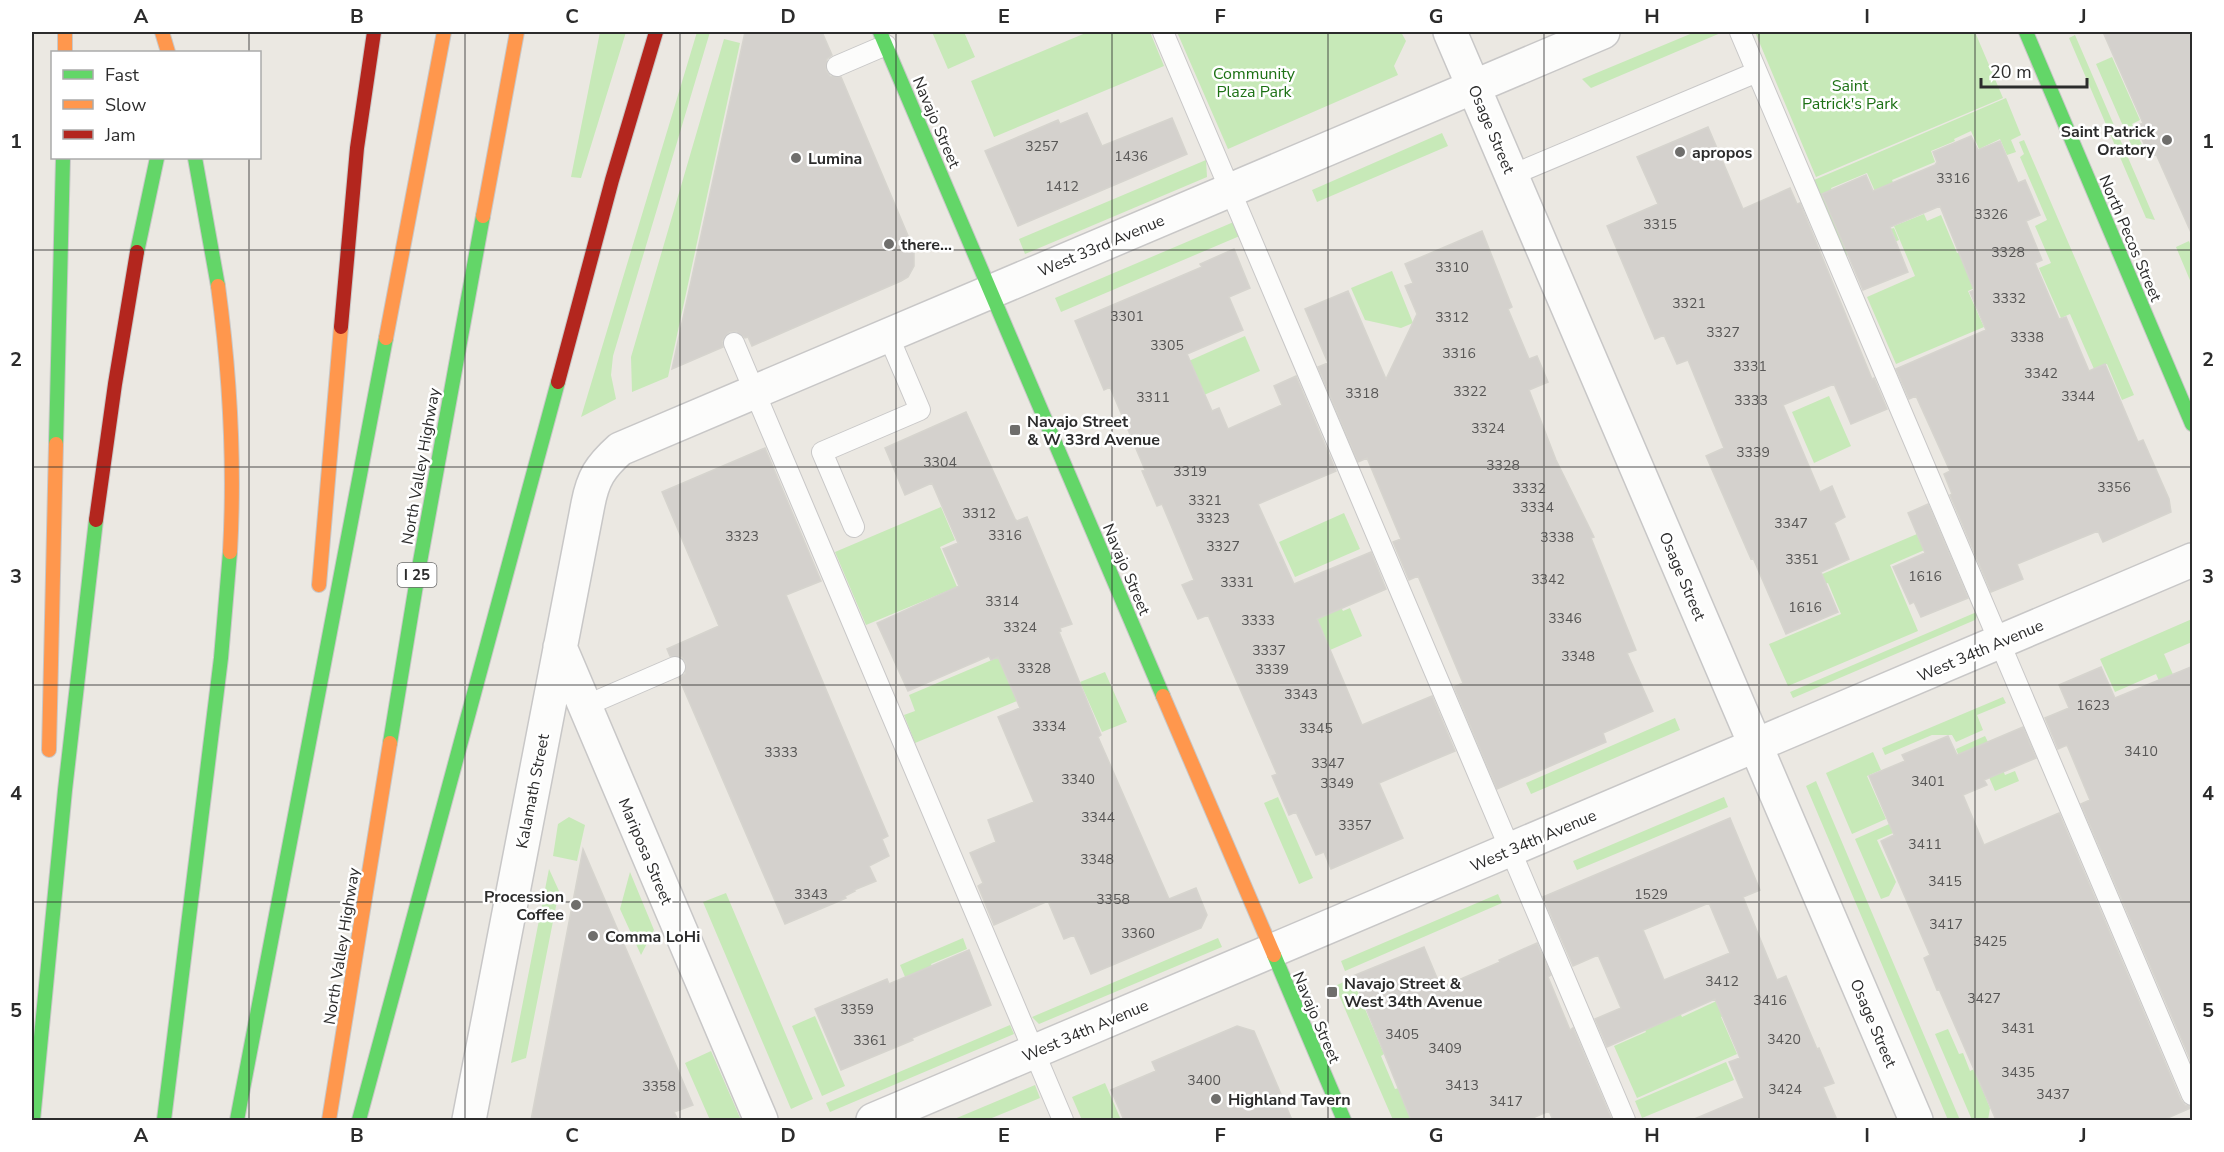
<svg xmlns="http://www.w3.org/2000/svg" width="2224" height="1152" font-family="'Nunito Sans',sans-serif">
  <rect width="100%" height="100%" fill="#ebe8e2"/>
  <path fill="#c7e9b8" d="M 600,32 L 626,32 L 581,178 L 571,177 Z
    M 697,32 L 710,32 L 613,356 L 611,375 L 616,399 L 581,417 Z
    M 932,32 L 964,32 L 975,57 L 948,69 Z
    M 1088,32 L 1150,32 L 1164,66 L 994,137 L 971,81 Z
    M 1177,32 L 1401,32 L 1406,41 L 1394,66 L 1398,75 L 1228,149 Z
    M 1695,32 L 1723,32 L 1591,88 L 1582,79 Z
    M 1755,32 L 1975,32 L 2003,98 L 1816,177 Z
    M 2075,35 L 2155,220 L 2146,218 L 2069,38 Z
    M 724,39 L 740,43 L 668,377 L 632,392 L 631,357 Z
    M 2112,57 L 2140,120 L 2132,124 L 2142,145 L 2133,149 L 2096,64 Z
    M 2006,98 L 2021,135 L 2011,140 L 2016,152 L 2007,155 L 2000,139 L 1979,149 L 1971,131 L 1954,139 L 1955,141 L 1931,151 L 1935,162 L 1892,180 L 1908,218 L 1890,226 L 1867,173 L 1831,188 L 1852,238 L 1894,228 L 1899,240 L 1861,257 L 1858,251 L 1846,256 L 1814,180 Z
    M 1442,133 L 1448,146 L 1317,202 L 1312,190 Z
    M 2024,140 L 2134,395 L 2122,400 L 2107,364 L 2094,369 L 2070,314 L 2061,318 L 2039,268 L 2051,263 L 2035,226 L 2047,220 L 2020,157 L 2024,154 L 2019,142 Z
    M 1206,160 L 1207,177 L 1025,254 L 1019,239 Z
    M 1924,214 L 1927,221 L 1941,215 L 1957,253 L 1971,247 L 1986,283 L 1968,291 L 1984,327 L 1896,364 L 1867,297 L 1915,276 L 1894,226 Z
    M 1236,221 L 1242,235 L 1061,312 L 1055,298 Z
    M 2189,241 L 2192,249 L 2192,285 L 2176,247 Z
    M 1392,271 L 1413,323 L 1401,328 L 1365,320 L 1351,288 Z
    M 1245,336 L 1260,371 L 1197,398 L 1182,364 Z
    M 1829,396 L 1851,446 L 1814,463 L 1792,412 Z
    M 941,507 L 955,540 L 940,547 L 957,587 L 866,625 L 835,552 Z
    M 1344,513 L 1360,549 L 1295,577 L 1279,542 Z
    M 1936,526 L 1943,542 L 1890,565 L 1918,631 L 1788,686 L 1769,644 L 1841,614 L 1828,583 L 1824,584 L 1820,575 Z
    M 1341,607 L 1343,611 L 1350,608 L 1362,636 L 1321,654 L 1307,621 Z
    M 1979,611 L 1975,620 L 1793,698 L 1790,692 Z
    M 2192,619 L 2192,642 L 2164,654 L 2178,686 L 2164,692 L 2156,674 L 2115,692 L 2100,659 Z
    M 999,657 L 1017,701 L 915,743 L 904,715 L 915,711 L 909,695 Z
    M 1105,672 L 1127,722 L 1102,732 L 1080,682 Z
    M 2003,697 L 2006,703 L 1977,715 L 1983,730 L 1956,742 L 1952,735 L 1932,735 L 1885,755 L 1882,748 Z
    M 1675,718 L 1680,730 L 1531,794 L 1526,783 Z
    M 1985,736 L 1988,742 L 1991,741 L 2005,775 L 2015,771 L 2019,781 L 1995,791 L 1978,752 L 1960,759 L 1956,749 Z
    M 1873,752 L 1881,770 L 1867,776 L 1886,819 L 1852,834 L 1826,773 Z
    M 1816,781 L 1960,1120 L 1948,1120 L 1806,786 Z
    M 1278,797 L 1313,878 L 1299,884 L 1264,803 Z
    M 1724,797 L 1728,807 L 1577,870 L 1573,861 Z
    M 569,817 L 585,825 L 577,861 L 553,856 L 558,824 Z
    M 1896,821 L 1900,830 L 1877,840 L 1896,882 L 1889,896 L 1881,899 L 1855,839 Z
    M 549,869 L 559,891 L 526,1058 L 511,1063 Z
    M 630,872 L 654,930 L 641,955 L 620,909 Z
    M 726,893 L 813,1099 L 791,1109 L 703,902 Z
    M 1498,894 L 1502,903 L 1345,971 L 1341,961 Z
    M 963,938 L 967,949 L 931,964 L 938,979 L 911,991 L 900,965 Z
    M 1218,938 L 1222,947 L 1039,1024 L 1032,1017 Z
    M 1352,978 L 1384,1054 L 1381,1056 L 1395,1089 L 1399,1088 L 1413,1120 L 1393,1120 L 1335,986 Z
    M 1738,991 L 1726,1015 L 1721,1017 L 1737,1054 L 1637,1098 L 1614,1046 L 1646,1032 L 1639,1016 L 1674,1000 L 1682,1017 Z
    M 815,1016 L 845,1086 L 822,1096 L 792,1026 Z
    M 1010,1025 L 1014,1034 L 830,1112 L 826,1103 Z
    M 1948,1029 L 1959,1054 L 1963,1053 L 1970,1071 L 1974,1069 L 1990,1108 L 1988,1120 L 1972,1120 L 1935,1034 Z
    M 711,1051 L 741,1120 L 710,1120 L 685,1063 Z
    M 1726,1062 L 1734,1080 L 1642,1118 L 1635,1101 Z
    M 1105,1083 L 1121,1120 L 1082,1120 L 1072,1097 Z
    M 1035,1085 L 1040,1098 L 987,1120 L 952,1120 Z"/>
  <path fill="#d4d1cd" stroke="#d6d4ce" stroke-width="1.5" fill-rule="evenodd" d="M 745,32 L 822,32 L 832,55 L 827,59 L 826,70 L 830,76 L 841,77 L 914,250 L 914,266 L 908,277 L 901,281 L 752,346 L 748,337 L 745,338 L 736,331 L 729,332 L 722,341 L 723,347 L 672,369 Z
    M 2103,32 L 2193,32 L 2193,237 L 2156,154 L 2150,157 L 2136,126 L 2143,123 Z
    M 1087,113 L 1102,146 L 1172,118 L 1187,154 L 1018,226 L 985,151 L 1058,120 L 1060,124 Z
    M 1708,127 L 1743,209 L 1790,188 L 1797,204 L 1800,203 L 1872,379 L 1874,378 L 1887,409 L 1851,424 L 1834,384 L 1783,405 L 1820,492 L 1832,486 L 1845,517 L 1834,523 L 1849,559 L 1821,572 L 1838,612 L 1786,634 L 1753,558 L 1751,559 L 1706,456 L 1724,448 L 1688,360 L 1677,364 L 1664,335 L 1655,339 L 1607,226 L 1658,204 L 1637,157 Z
    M 1971,136 L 1978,150 L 2000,141 L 2018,183 L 2025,180 L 2040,215 L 2026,221 L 2042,260 L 2035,263 L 2059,319 L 2066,317 L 2089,371 L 2105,364 L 2138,442 L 2143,440 L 2169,499 L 2171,512 L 2103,542 L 2098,531 L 2017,564 L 2023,579 L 1991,592 L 1950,495 L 1952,494 L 1944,474 L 1950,471 L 1916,396 L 1909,399 L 1896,369 L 1986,330 L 1970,292 L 1974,290 L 1940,206 L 1890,227 L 1908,272 L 1863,290 L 1822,194 L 1866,175 L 1873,191 L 1935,165 L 1937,162 L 1933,152 Z
    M 1482,231 L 1512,307 L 1508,309 L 1529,359 L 1537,356 L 1548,382 L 1529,390 L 1556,460 L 1594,537 L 1591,538 L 1636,650 L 1627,653 L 1653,711 L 1603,733 L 1606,742 L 1497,789 L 1454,687 L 1463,683 L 1418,576 L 1409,580 L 1393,542 L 1401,539 L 1367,458 L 1358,462 L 1318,367 L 1328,363 L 1305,309 L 1348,291 L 1386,379 L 1417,314 L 1405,286 L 1413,283 L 1405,264 Z
    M 1234,249 L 1250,288 L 1229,297 L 1243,330 L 1187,354 L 1212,411 L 1219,408 L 1228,429 L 1282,405 L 1274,386 L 1296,376 L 1336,471 L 1258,504 L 1294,584 L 1371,552 L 1386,589 L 1317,619 L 1351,699 L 1362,725 L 1432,696 L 1455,751 L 1379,783 L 1403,838 L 1331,869 L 1324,852 L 1316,855 L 1296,812 L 1289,815 L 1272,776 L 1277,774 L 1208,615 L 1198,619 L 1182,585 L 1194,580 L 1162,504 L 1157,506 L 1142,471 L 1145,470 L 1110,387 L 1104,390 L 1075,321 L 1202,267 L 1200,264 Z
    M 966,412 L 1015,519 L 1017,521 L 1027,517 L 1072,624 L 1060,628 L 1061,631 L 1059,632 L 1101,735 L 1098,737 L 1169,899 L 1196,888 L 1207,915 L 1201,928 L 1091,974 L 1074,935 L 1064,939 L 1048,901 L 994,925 L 978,886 L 983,883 L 970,853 L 996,842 L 988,820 L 1034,802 L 998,717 L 1020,708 L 998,657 L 991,660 L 989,656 L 908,691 L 877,623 L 959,586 L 943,549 L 958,543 L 932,483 L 905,495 L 885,448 Z
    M 765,448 L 821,581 L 786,595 L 888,836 L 882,839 L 889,856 L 869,866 L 876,881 L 854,890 L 855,891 L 845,896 L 846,898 L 785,924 L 679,678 L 685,674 L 686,663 L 682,657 L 670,656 L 667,649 L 719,626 L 662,492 Z
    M 1928,504 L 1968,598 L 1921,617 L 1914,602 L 1910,604 L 1893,567 L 1925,553 L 1908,513 Z
    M 2193,666 L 2193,1066 L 2081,804 L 2090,800 L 2067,745 L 2058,749 L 2045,718 L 2069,708 L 2059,685 L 2101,667 L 2115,698 Z
    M 2023,727 L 2036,758 L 1984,780 L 1987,785 L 1963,795 L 1984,845 L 2059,813 L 2181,1100 L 2185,1105 L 2193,1107 L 2163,1120 L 1996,1120 L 1939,989 L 1937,990 L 1924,958 L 1930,955 L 1881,841 L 1894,835 L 1869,776 L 1905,761 L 1902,755 L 1948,736 L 1957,755 Z
    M 1730,818 L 1760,890 L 1743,897 L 1777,980 L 1786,976 L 1817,1049 L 1819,1048 L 1834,1083 L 1823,1087 L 1837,1120 L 1692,1120 L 1744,1098 L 1729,1062 L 1740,1058 L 1715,999 L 1607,1047 L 1595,1019 L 1621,1008 L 1598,955 L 1573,966 L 1543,897 ZM 1709,903 L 1730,953 L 1664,980 L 1643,930 Z
    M 583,849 L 693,1105 L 674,1112 L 678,1120 L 531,1120 Z
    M 1537,943 L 1551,975 L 1548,977 L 1570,1030 L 1573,1028 L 1612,1120 L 1553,1120 L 1549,1111 L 1528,1120 L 1411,1120 L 1353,976 L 1424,947 L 1440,985 L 1446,982 L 1447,985 L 1500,962 L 1499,960 Z
    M 969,950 L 991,1005 L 912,1038 L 913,1040 L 841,1070 L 815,1009 L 887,979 L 889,984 Z
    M 1237,1026 L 1254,1031 L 1292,1120 L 1124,1120 L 1111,1090 L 1156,1071 L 1152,1062 Z"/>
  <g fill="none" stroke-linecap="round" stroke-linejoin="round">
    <g stroke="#c8c7c7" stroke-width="22">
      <path id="lane" d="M 1163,32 L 1625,1120
        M 1740,32 L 2192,1095
        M 837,66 L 886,45
        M 1512,175 L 1757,72
        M 734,343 L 1063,1120
        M 854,527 L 822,452 L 920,410 L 888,335
        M 585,706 L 675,667"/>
    </g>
    <g stroke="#c8c7c7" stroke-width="36">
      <path id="street" d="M 1450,32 L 1916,1120
        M 560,647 L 761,1120
        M 469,1120 L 588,504 C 593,478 600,467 620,449 L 1603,32
        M 873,1120 L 2192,560"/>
    </g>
    <g stroke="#c8c7c7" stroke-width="16">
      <path id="fast" d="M 880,32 L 1163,696
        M 2026,32 L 2192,424
        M 195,158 L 218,286
        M 137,252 L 157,158
        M 56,444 L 63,158
        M 390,743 L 418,573 L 483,216
        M 1274,955 L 1344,1120
        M 33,1120 L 65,790 L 96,520
        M 164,1120 L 221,658 L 230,552
        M 237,1120 L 386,338
        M 359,1120 L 558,382"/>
    </g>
    <g stroke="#c8c7c7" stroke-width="16">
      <path id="slow" d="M 65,32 L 65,52
        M 162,32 L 168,52
        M 483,216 L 517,32
        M 218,286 C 230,375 235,463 230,552
        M 386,338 L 444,32
        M 319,585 L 341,327
        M 1163,696 L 1274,955
        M 49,750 L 56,444
        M 329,1120 L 390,743"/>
    </g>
    <g stroke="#c8c7c7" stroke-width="16">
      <path id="jam" d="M 341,327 L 357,148 L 374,32
        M 558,382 L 612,180 L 656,32
        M 96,520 L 115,384 L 137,252"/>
    </g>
    <use href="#lane" stroke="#fcfcfb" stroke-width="20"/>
    <use href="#street" stroke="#fcfcfb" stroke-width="33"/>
    <use href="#fast" stroke="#63d668" stroke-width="14"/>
    <use href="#slow" stroke="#ff974d" stroke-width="14"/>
    <use href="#jam" stroke="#b3261e" stroke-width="14"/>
  </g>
  <path fill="none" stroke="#2c2c2c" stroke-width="1.5" stroke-opacity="0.55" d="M 249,32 L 249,52M 465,32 L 465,1120M 680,32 L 680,1120M 896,32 L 896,1120M 1112,32 L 1112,1120M 1328,32 L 1328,1120M 1544,32 L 1544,1120M 1759,32 L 1759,1120M 1975,32 L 1975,1120M 249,158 L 249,1120M 32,250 L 2192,250M 32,467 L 2192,467M 32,685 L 2192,685M 32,902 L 2192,902"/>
  <g fill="#6f6e6c" stroke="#fff" stroke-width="2">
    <circle cx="2167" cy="140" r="6"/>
    <circle cx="1680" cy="152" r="6"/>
    <circle cx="796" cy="158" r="6"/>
    <circle cx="889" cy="244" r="6"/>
    <rect x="1009" y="424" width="12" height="12" rx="3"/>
    <circle cx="576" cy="905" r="6"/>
    <circle cx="593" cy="936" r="6"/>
    <rect x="1326" y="986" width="12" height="12" rx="3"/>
    <circle cx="1216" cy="1099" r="6"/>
  </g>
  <g text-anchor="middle" stroke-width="5" stroke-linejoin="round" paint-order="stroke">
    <g font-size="14" fill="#575655">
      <text x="1042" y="151">3257</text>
      <text x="1131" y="161">1436</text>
      <text x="1953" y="183">3316</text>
      <text x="1062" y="191">1412</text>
      <text x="1991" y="219">3326</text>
      <text x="1660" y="229">3315</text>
      <text x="2008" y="257">3328</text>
      <text x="1452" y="272">3310</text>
      <text x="2009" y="303">3332</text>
      <text x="1689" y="308">3321</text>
      <text x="1127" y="321">3301</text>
      <text x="1452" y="322">3312</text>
      <text x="1723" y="337">3327</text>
      <text x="2027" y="342">3338</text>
      <text x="1167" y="350">3305</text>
      <text x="1459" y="358">3316</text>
      <text x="1750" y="371">3331</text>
      <text x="2041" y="378">3342</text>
      <text x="1470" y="396">3322</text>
      <text x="1362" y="398">3318</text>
      <text x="2078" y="401">3344</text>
      <text x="1153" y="402">3311</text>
      <text x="1751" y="405">3333</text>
      <text x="1488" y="433">3324</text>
      <text x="1753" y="457">3339</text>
      <text x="940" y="467">3304</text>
      <text x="1503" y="470">3328</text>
      <text x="1190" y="476">3319</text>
      <text x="2114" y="492">3356</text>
      <text x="1529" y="493">3332</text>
      <text x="1205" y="505">3321</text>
      <text x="1537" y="512">3334</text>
      <text x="979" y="518">3312</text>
      <text x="1213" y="523">3323</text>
      <text x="1791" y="528">3347</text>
      <text x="1005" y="540">3316</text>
      <text x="742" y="541">3323</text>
      <text x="1557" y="542">3338</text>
      <text x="1223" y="551">3327</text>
      <text x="1802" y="564">3351</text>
      <text x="1925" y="581">1616</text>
      <text x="1548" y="584">3342</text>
      <text x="1237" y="587">3331</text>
      <text x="1002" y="606">3314</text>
      <text x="1805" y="612">1616</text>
      <text x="1565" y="623">3346</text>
      <text x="1258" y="625">3333</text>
      <text x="1020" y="632">3324</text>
      <text x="1269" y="655">3337</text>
      <text x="1578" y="661">3348</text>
      <text x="1034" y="673">3328</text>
      <text x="1272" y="674">3339</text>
      <text x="1301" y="699">3343</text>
      <text x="2093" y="710">1623</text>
      <text x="1049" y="731">3334</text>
      <text x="1316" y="733">3345</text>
      <text x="2141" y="756">3410</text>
      <text x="781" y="757">3333</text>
      <text x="1328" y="768">3347</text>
      <text x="1078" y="784">3340</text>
      <text x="1928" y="786">3401</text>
      <text x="1337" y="788">3349</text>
      <text x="1098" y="822">3344</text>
      <text x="1355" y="830">3357</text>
      <text x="1925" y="849">3411</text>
      <text x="1097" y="864">3348</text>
      <text x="1945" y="886">3415</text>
      <text x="811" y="899">3343</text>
      <text x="1651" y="899">1529</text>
      <text x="1113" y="904">3358</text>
      <text x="1946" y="929">3417</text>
      <text x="1138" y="938">3360</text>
      <text x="1990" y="946">3425</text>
      <text x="1722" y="986">3412</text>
      <text x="1984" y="1003">3427</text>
      <text x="1770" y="1005">3416</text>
      <text x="857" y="1014">3359</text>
      <text x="2018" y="1033">3431</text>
      <text x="1402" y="1039">3405</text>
      <text x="1784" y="1044">3420</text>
      <text x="870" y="1045">3361</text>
      <text x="1445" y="1053">3409</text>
      <text x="2018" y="1077">3435</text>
      <text x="1204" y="1085">3400</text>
      <text x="1462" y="1090">3413</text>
      <text x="659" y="1091">3358</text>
      <text x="1785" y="1094">3424</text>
      <text x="2053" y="1099">3437</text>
      <text x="1506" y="1106">3417</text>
    </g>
    <rect fill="#fff" stroke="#6b6b6b" stroke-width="1.5" x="397.5" y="563" width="39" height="24" rx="4.5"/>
    <g font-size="15" font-weight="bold" fill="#2c2c2c">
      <text x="417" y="580">I 25</text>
    </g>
    <g font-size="16" fill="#1d7115" stroke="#fff">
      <text x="1254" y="79">Community<tspan x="1254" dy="18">Plaza Park</tspan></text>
      <text x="1850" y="91">Saint<tspan x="1850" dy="18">Patrick's Park</tspan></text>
    </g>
    <g font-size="16" fill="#2c2c2c" stroke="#fff">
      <text transform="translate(937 122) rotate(67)" y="6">Navajo Street</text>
      <text transform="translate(1492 129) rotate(67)" y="6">Osage Street</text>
      <text transform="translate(2131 238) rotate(67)" y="6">North Pecos Street</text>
      <text transform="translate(1101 245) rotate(-23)" y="6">West 33rd Avenue</text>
      <text transform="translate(420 466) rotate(-80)" y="6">North Valley Highway</text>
      <text transform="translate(1127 569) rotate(67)" y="6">Navajo Street</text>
      <text transform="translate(1683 576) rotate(67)" y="6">Osage Street</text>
      <text transform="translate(1980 650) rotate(-23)" y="6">West 34th Avenue</text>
      <text transform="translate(532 791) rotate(-79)" y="6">Kalamath Street</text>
      <text transform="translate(1533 840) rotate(-23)" y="6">West 34th Avenue</text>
      <text transform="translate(646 851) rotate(67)" y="6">Mariposa Street</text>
      <text transform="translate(341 946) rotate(-81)" y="6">North Valley Highway</text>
      <text transform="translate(1317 1017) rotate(67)" y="6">Navajo Street</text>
      <text transform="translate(1874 1023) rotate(67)" y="6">Osage Street</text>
      <text transform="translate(1085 1030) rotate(-23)" y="6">West 34th Avenue</text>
    </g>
    <g font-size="16" font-weight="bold" fill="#2c2c2c" stroke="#fff" text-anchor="start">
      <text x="2155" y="137" text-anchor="end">Saint Patrick<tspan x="2155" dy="18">Oratory</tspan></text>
      <text x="1692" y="158">apropos</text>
      <text x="808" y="164">Lumina</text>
      <text x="901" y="250">there...</text>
      <text x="1027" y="427">Navajo Street<tspan x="1027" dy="18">&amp; W 33rd Avenue</tspan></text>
      <text x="564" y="902" text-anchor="end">Procession<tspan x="564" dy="18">Coffee</tspan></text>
      <text x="605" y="942">Comma LoHi</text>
      <text x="1344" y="989">Navajo Street &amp;<tspan x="1344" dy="18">West 34th Avenue</tspan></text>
      <text x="1228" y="1105">Highland Tavern</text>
    </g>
  </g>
  <rect width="2224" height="1152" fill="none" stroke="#ffffff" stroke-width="66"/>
  <rect x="51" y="51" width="210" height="108" fill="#ffffff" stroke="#ababab" stroke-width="1.5"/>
  <rect x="63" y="70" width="30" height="9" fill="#63d668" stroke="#ababab" stroke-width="1.5"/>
  <text x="105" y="81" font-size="18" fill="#2c2c2c">Fast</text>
  <rect x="63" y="100" width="30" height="9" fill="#ff974d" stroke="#ababab" stroke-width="1.5"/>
  <text x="105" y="111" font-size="18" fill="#2c2c2c">Slow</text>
  <rect x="63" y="130" width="30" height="9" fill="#b3261e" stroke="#ababab" stroke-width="1.5"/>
  <text x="105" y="141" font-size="18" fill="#2c2c2c">Jam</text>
  <path d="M1981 78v9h106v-9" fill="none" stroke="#2c2c2c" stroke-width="3"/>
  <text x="1990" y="78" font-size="18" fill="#2c2c2c" stroke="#ffffff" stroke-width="4.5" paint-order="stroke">20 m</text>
  <rect x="33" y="33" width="2158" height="1086" fill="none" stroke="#2c2c2c" stroke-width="2"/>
  <g font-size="20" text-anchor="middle" font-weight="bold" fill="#2c2c2c">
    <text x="141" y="23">A</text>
    <text x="357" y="23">B</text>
    <text x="572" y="23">C</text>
    <text x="788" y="23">D</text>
    <text x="1004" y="23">E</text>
    <text x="1220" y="23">F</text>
    <text x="1436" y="23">G</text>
    <text x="1652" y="23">H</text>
    <text x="1867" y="23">I</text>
    <text x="2083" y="23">J</text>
    <text x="16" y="148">1</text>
    <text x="2208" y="148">1</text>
    <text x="16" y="366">2</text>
    <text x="2208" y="366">2</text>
    <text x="16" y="583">3</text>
    <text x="2208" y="583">3</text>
    <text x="16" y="800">4</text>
    <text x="2208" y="800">4</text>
    <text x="16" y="1017">5</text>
    <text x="2208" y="1017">5</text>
    <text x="141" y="1142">A</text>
    <text x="357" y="1142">B</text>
    <text x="572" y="1142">C</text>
    <text x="788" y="1142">D</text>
    <text x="1004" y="1142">E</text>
    <text x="1220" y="1142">F</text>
    <text x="1436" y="1142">G</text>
    <text x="1652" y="1142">H</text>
    <text x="1867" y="1142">I</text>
    <text x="2083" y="1142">J</text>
  </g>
</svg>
